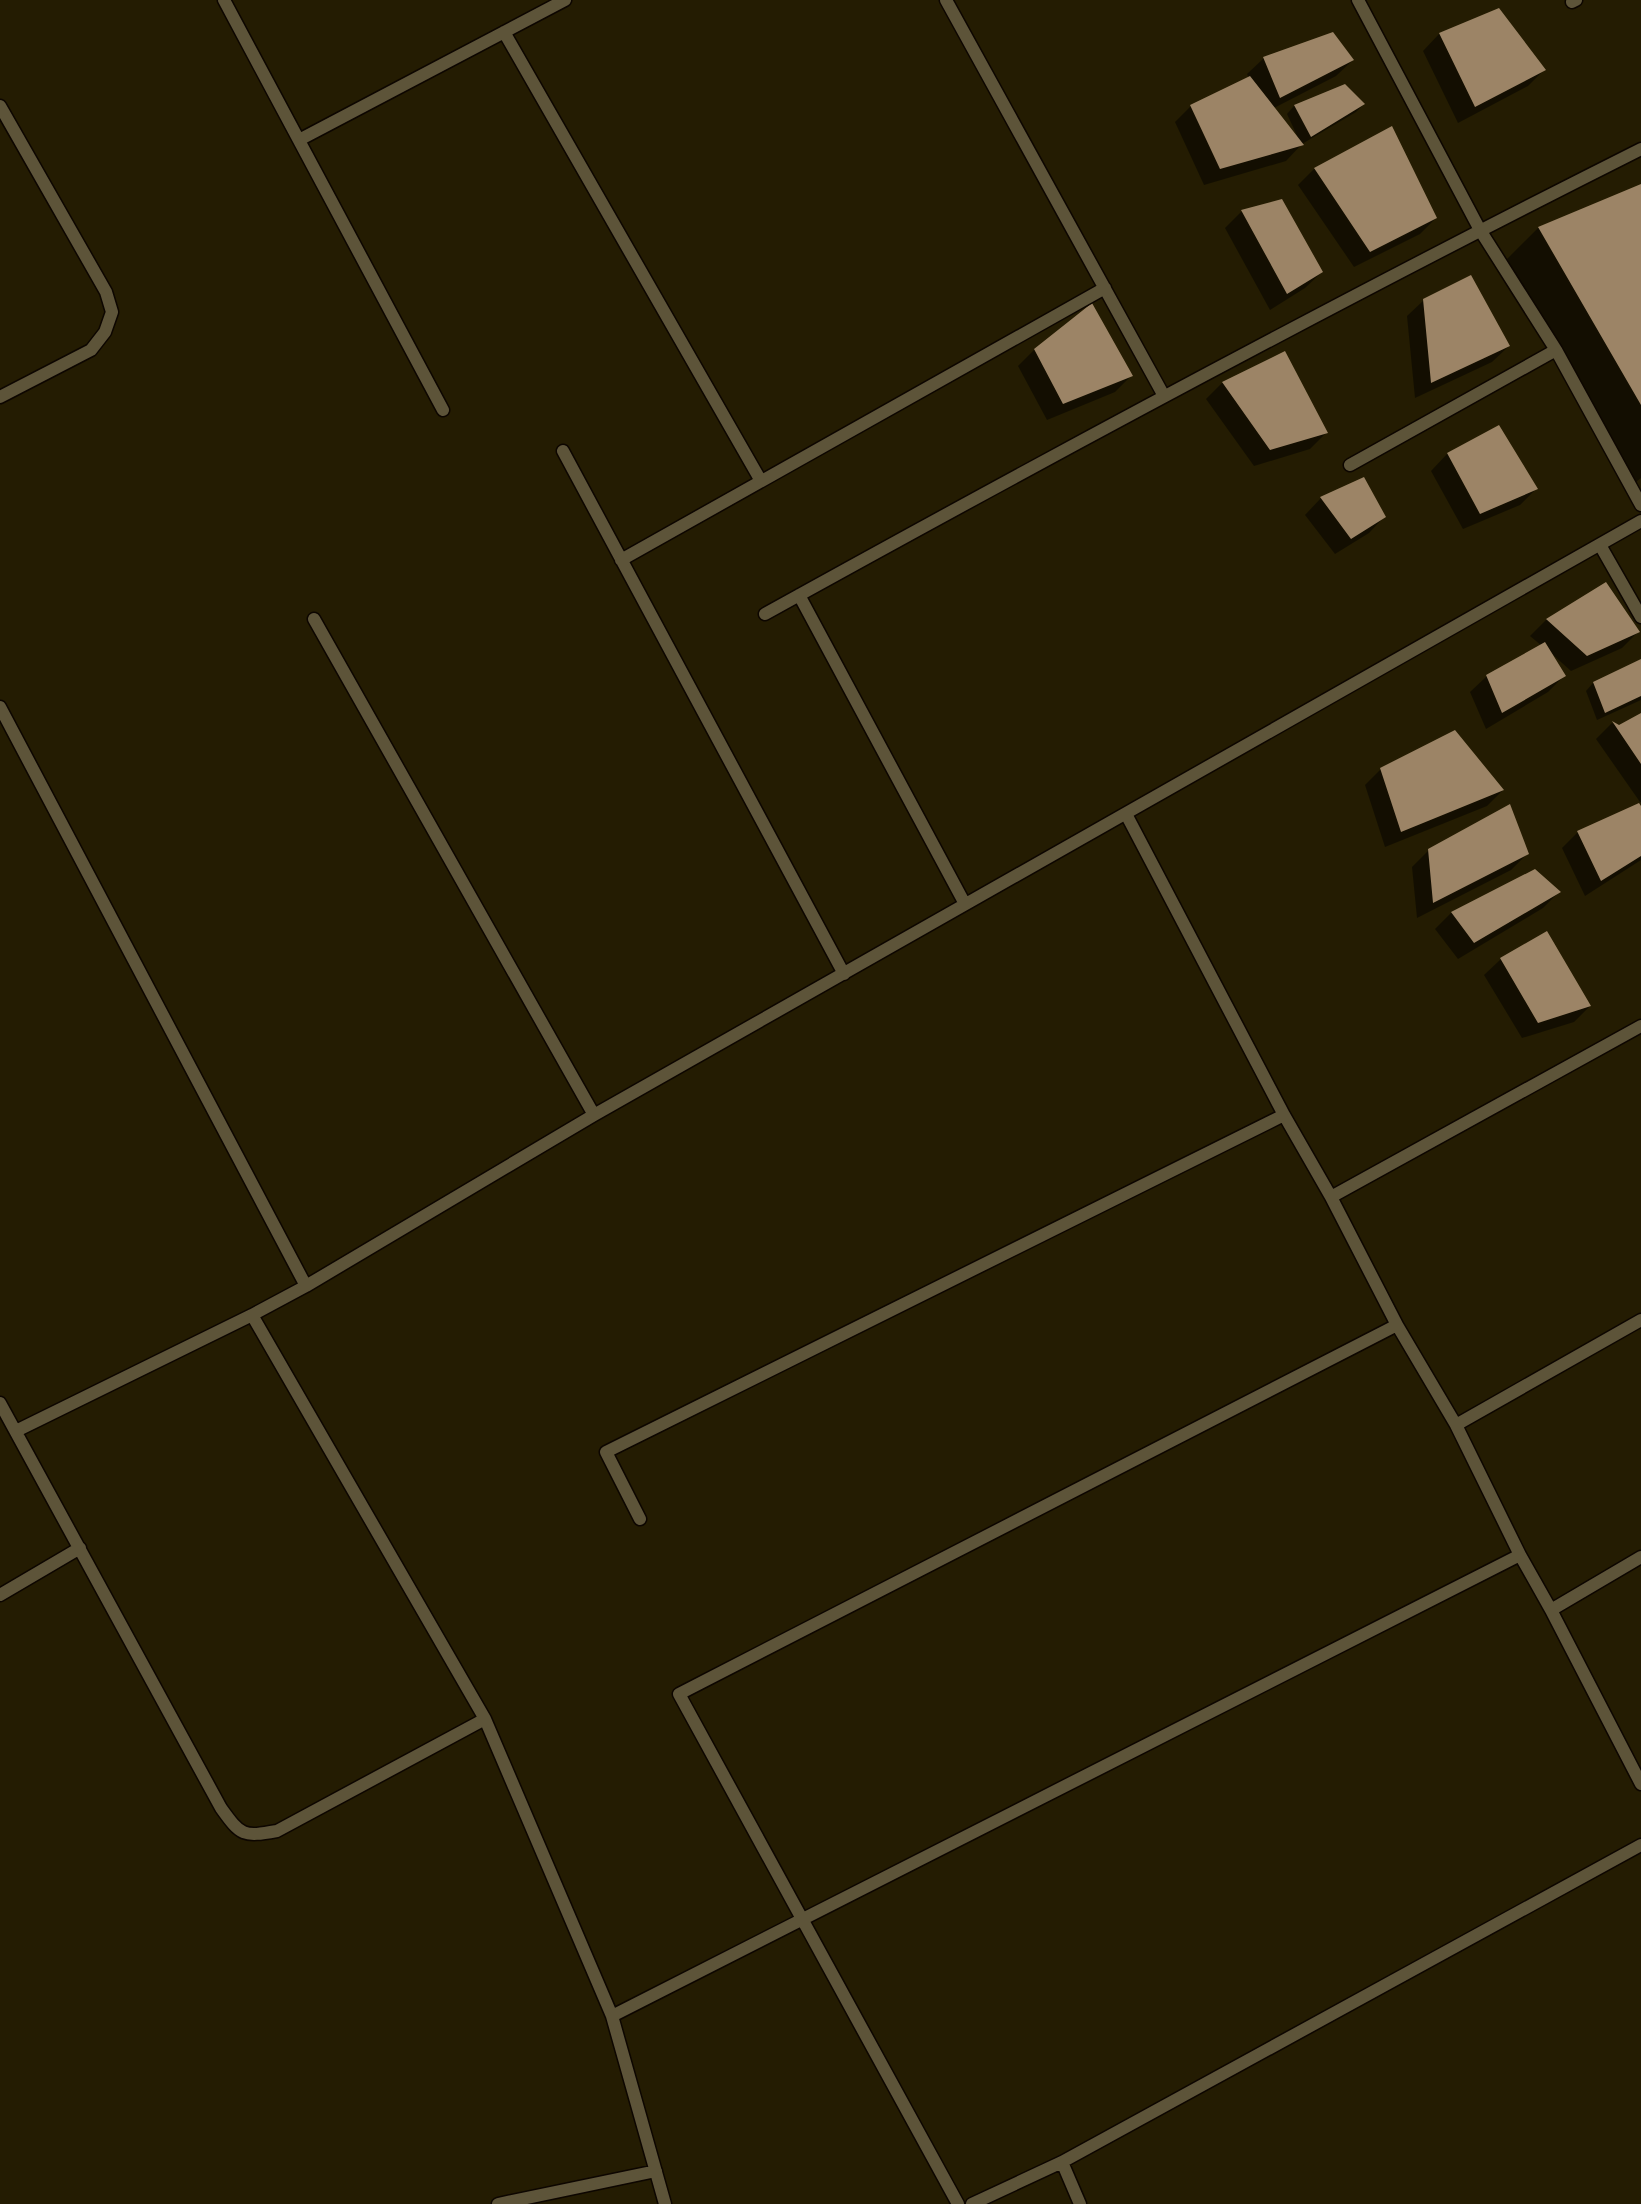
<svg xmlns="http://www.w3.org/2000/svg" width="1641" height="2204" font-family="'Open Sans',sans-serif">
  <rect width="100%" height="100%" fill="#241c02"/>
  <path fill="#0007" d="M 1499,10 L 1544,70 L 1528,86 L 1458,123 L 1423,51 L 1439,34 Z
    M 1264,58 L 1353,60 L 1336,76 L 1274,108 L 1300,142 L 1287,114 L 1294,106 L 1345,86 L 1364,104 L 1356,112 L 1302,144 L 1286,161 L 1204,185 L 1175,122 L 1191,106 L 1249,78 L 1247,74 Z
    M 1392,128 L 1436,218 L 1420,234 L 1354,267 L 1298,185 L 1314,169 Z
    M 1641,185 L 1641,478 L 1636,482 L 1507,259 L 1538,228 Z
    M 1281,201 L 1322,272 L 1305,288 L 1270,310 L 1225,228 L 1241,212 Z
    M 1424,300 L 1509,346 L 1492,362 L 1415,398 L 1407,316 Z
    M 1092,305 L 1131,376 L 1115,392 L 1047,420 L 1018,366 L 1034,350 Z
    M 1284,353 L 1326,433 L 1310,449 L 1254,466 L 1206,399 L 1222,383 Z
    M 1498,426 L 1536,489 L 1520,505 L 1463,529 L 1431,471 L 1447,454 Z
    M 1363,478 L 1385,516 L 1369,533 L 1335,554 L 1305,515 L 1321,498 Z
    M 1605,584 L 1638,632 L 1622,648 L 1571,671 L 1552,654 L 1564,676 L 1548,692 L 1486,729 L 1470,692 L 1487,676 L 1542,646 L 1530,636 L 1546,620 Z
    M 1641,660 L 1641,700 L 1597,720 L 1586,691 L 1593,683 Z
    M 1641,715 L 1641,802 L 1640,802 L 1596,739 L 1612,723 L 1619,727 Z
    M 1381,769 L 1503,790 L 1487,806 L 1385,847 L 1365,785 Z
    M 1641,808 L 1641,860 L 1585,896 L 1562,848 L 1578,832 Z
    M 1429,850 L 1527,854 L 1511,870 L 1417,918 L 1412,867 Z
    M 1535,870 L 1559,892 L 1543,908 L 1458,959 L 1435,929 L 1451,913 Z
    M 1501,959 L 1590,1006 L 1574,1022 L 1522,1038 L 1484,975 Z"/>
  <path fill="#9c8466" d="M 1499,8 L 1546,70 L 1475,107 L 1439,33 Z
    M 1333,32 L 1354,60 L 1280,98 L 1263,57 Z
    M 1250,76 L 1304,145 L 1220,169 L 1190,105 Z
    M 1345,84 L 1365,104 L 1311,137 L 1294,105 Z
    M 1392,126 L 1437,218 L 1370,252 L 1314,168 Z
    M 1641,184 L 1641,405 L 1538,227 Z
    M 1282,199 L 1323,272 L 1287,294 L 1241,210 Z
    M 1471,275 L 1510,346 L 1431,383 L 1423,299 Z
    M 1092,303 L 1133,376 L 1063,404 L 1034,349 Z
    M 1285,351 L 1328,433 L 1270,450 L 1222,382 Z
    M 1499,425 L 1538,489 L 1480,514 L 1447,453 Z
    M 1364,477 L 1386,517 L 1351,539 L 1320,497 Z
    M 1606,582 L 1640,632 L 1587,656 L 1546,619 Z
    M 1545,642 L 1566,676 L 1502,713 L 1486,675 Z
    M 1641,659 L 1641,696 L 1605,713 L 1593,682 Z
    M 1641,713 L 1641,764 L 1612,721 L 1619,725 Z
    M 1455,730 L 1504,790 L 1401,832 L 1380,768 Z
    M 1639,803 L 1641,806 L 1641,856 L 1601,881 L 1577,831 Z
    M 1510,804 L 1529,854 L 1433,903 L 1428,849 Z
    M 1535,869 L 1561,892 L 1474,943 L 1451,912 Z
    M 1547,931 L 1591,1006 L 1538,1023 L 1500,958 Z"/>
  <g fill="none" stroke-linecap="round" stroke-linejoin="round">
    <g stroke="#0d0600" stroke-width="15">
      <path id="minor" d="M 224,0 L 443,410
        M 946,0 L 1164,396
        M 1358,0 L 1480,230 L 1556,350 L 1641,505
        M 1572,2 L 1576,0
        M 504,32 L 761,481
        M 0,106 L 106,292 L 112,312 L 105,332 L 91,350 L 0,397
        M 299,140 L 565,0
        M 563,451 L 844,974
        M 1350,465 L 1556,350
        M 1600,545 L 1641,617
        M 621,560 L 1105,288
        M 799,595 L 965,904
        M 765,614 C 1054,454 1346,297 1641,149
        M 314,619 L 594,1115
        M 0,707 L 306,1286
        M 1126,814 L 1284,1115 L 1331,1197 L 1397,1325 L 1456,1425 L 1520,1555
        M 1331,1197 L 1641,1026
        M 252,1315 L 485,1719 L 612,2016 L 1520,1555 L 1551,1610 L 1641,1784
        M 0,1403 L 221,1808 C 241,1836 243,1837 277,1831 L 485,1719
        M 1456,1425 L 1641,1320
        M 16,1431 L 252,1315 L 306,1286 L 594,1115 L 1641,521
        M 640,1519 L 606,1452 L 1284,1115
        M 0,1595 L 80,1548
        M 1551,1610 L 1641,1557
        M 612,2016 L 665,2204
        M 1062,2162 L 1080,2204
        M 498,2204 L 656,2171
        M 958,2204 L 679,1694 L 1397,1325
        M 972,2204 L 1062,2162 L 1641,1845"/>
    </g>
    <use href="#minor" stroke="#5d5439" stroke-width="12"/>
  </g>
</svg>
